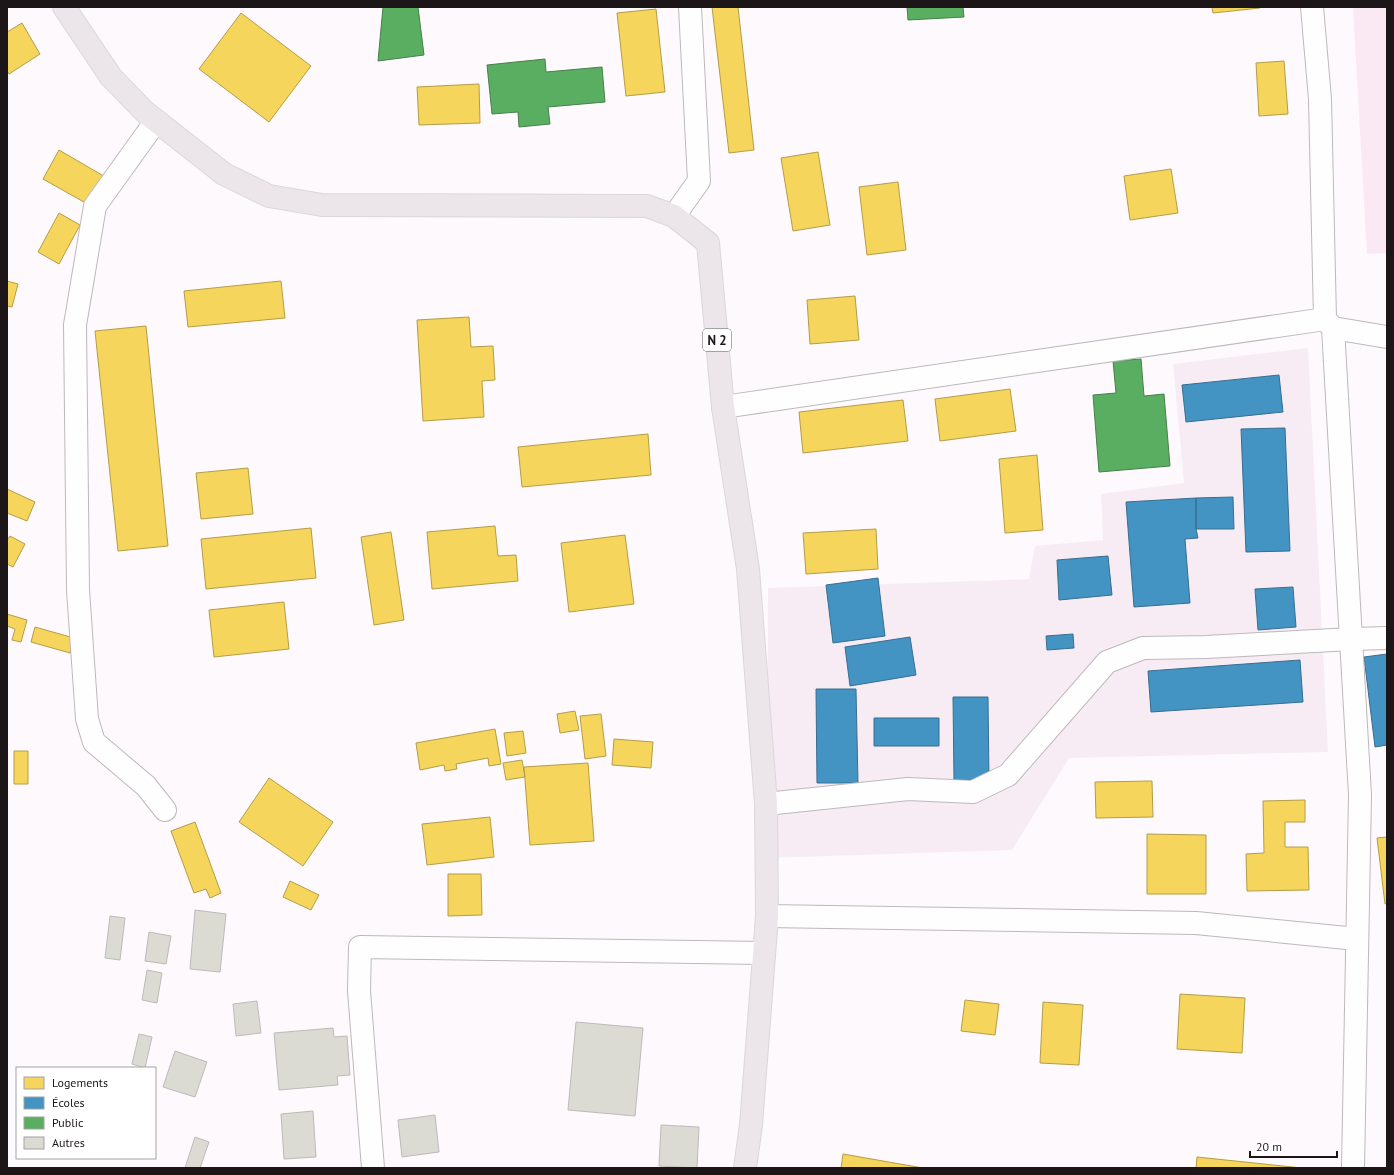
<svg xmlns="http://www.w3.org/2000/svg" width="1394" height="1175" font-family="'PT Sans',sans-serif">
  <rect width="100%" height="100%" fill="#fef9fc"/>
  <path fill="#f8ecf4" d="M 1308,348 L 1328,752 L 1069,758 L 1012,850 L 767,858 L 768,588 L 1029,579 L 1035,546 L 1103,540 L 1101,494 L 1184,483 L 1173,364 Z"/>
  <path fill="#fae8f3" d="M 1353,7 L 1387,7 L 1387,253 L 1367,254 Z"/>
  <path fill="#f6d55c" stroke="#b59c48" d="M 712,7 L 738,7 L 754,150 L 729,153 Z
    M 1212,7 L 1260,7 L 1260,8 L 1213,13 Z
    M 656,9 L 665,92 L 626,96 L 617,13 Z
    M 241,13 L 311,66 L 269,122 L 199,69 Z
    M 22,23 L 40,54 L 9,74 L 7,71 L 7,32 Z
    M 1284,61 L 1288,114 L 1259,116 L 1256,63 Z
    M 479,84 L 480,123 L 419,125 L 417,87 Z
    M 59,150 L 107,178 L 91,206 L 43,179 Z
    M 818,152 L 830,225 L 793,231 L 781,158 Z
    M 1171,169 L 1178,213 L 1130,220 L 1124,176 Z
    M 898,182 L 906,250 L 867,255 L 859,187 Z
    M 59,213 L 80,225 L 59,264 L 38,252 Z
    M 7,281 L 18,284 L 12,307 L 7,306 Z
    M 281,281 L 285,318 L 188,327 L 184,291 Z
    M 855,296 L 859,340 L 810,344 L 807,300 Z
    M 469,317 L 471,347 L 493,346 L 495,380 L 482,381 L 484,417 L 423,421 L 417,320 Z
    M 146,326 L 168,546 L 118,551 L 95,331 Z
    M 1010,389 L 1016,431 L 940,441 L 935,399 Z
    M 903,400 L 908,441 L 803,453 L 799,412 Z
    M 648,434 L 651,475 L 522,487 L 518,447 Z
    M 1037,455 L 1043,530 L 1005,533 L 999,459 Z
    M 248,468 L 253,514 L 201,519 L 196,473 Z
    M 7,489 L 35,502 L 27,521 L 7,513 Z
    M 495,526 L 498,556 L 516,555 L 518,581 L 432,589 L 427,532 Z
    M 311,528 L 316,578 L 206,589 L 201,539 Z
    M 876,529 L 878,569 L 806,574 L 803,533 Z
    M 391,532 L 404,620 L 374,625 L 361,537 Z
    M 625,535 L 634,604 L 569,612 L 561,543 Z
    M 10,536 L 25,544 L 13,567 L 7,564 L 7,540 Z
    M 284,602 L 289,649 L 214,657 L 209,610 Z
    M 7,614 L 27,620 L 21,642 L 12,640 L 15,629 L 7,626 Z
    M 35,627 L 74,638 L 70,653 L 31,642 Z
    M 575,711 L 579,730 L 560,733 L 557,714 Z
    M 601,714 L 606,756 L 585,759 L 580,716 Z
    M 495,729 L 501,764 L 489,766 L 488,758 L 456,764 L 457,769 L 445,771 L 444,765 L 420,770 L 416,743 Z
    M 523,731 L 526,753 L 507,756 L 504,733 Z
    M 614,739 L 653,742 L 651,768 L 612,765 Z
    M 14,751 L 28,751 L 28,784 L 14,784 Z
    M 522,760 L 525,777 L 506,780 L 503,763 Z
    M 588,763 L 594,841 L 530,845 L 524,767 Z
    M 269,778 L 333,822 L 303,866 L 239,822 Z
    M 1152,781 L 1153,817 L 1096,818 L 1095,782 Z
    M 1305,800 L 1305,822 L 1285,822 L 1285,847 L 1308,847 L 1309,890 L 1247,891 L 1246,854 L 1264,853 L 1263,801 Z
    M 490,817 L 494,857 L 427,865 L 422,824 Z
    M 195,822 L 221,893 L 210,898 L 206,889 L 194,893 L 171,831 Z
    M 1147,834 L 1206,835 L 1206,894 L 1147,894 Z
    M 1387,837 L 1387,903 L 1385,904 L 1377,838 Z
    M 448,874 L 481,874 L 482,915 L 448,916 Z
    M 290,881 L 319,895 L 311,910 L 283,897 Z
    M 1180,994 L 1245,998 L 1242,1053 L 1177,1049 Z
    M 965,1000 L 999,1004 L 995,1035 L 961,1031 Z
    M 1043,1002 L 1083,1005 L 1079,1065 L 1040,1063 Z
    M 843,1154 L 923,1168 L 841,1168 Z
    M 1197,1157 L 1302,1168 L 1196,1168 Z"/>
  <path fill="#4393c3" stroke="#376e90" d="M 1279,375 L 1283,412 L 1186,422 L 1182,385 Z
    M 1285,428 L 1290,551 L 1246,552 L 1241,429 Z
    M 1233,497 L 1234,529 L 1196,529 L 1196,498 Z
    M 1196,498 L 1196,529 L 1198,538 L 1185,539 L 1190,603 L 1134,607 L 1126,502 Z
    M 1108,556 L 1112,595 L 1059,600 L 1057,560 Z
    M 878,578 L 885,636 L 833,643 L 826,585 Z
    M 1293,587 L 1296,627 L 1258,630 L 1255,589 Z
    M 1073,634 L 1074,648 L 1047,650 L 1046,636 Z
    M 910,637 L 916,675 L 850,686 L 845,647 Z
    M 1387,654 L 1387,745 L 1375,747 L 1364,657 Z
    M 1300,660 L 1303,702 L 1151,712 L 1148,671 Z
    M 816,689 L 856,689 L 858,783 L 817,783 Z
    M 953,697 L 988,697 L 989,780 L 954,780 Z
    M 874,718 L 939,718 L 939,746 L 874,746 Z"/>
  <path fill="#5aae61" stroke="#47804b" d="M 383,7 L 418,7 L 424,55 L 378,61 Z
    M 907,7 L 963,7 L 964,17 L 908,20 Z
    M 545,59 L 546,72 L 602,67 L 605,102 L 548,107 L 550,124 L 519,127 L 518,112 L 492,114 L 487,65 Z
    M 1141,359 L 1144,396 L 1164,394 L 1170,466 L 1099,472 L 1093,395 L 1116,393 L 1113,361 Z"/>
  <path fill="#dbdad3" stroke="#bdbbb9" d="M 195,910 L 226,914 L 220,972 L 190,969 Z
    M 110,916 L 125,918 L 120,960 L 105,958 Z
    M 149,932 L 171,936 L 166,964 L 145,961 Z
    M 147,970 L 162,973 L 157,1003 L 142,1000 Z
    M 257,1001 L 261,1033 L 236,1036 L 233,1004 Z
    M 576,1022 L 643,1028 L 635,1116 L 568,1110 Z
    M 333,1028 L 334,1037 L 347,1036 L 350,1075 L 337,1076 L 338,1085 L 279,1090 L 274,1033 Z
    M 139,1034 L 152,1037 L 145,1068 L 132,1064 Z
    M 175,1051 L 207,1062 L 195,1097 L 163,1087 Z
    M 313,1111 L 316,1157 L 284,1159 L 281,1114 Z
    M 435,1115 L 439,1152 L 402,1157 L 398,1120 Z
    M 661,1125 L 699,1127 L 697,1168 L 659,1166 Z
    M 195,1137 L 209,1142 L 200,1168 L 185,1168 Z"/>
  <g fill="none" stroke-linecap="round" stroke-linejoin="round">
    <g stroke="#bdb8bb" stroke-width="24">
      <path id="minor" d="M 1312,7 L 1320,99 L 1325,319 L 1333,328 L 1360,795 L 1353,1168
        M 156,121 L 95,206 L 75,325 L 78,590 L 87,719 L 94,742 L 146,786 L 165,810
        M 674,216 L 699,181 L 690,7
        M 1333,328 L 1387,337
        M 723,407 L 1325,319
        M 766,804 L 908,789 L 973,792 L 1008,775 L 1107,662 L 1143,648 L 1206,647 L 1351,639 L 1387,638
        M 767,916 L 1196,923 L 1357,939
        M 373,1168 L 359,991 L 360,947 L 764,953"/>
    </g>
    <g stroke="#dbd7d9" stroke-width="24">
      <path id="primary" d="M 64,7 L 111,77 L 145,112 L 224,174 L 269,196 L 322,205 L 647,206 L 674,216 L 708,243 L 723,407 L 748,569 L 766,804 L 767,916 L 751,1125 L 745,1168"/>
    </g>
    <use href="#minor" stroke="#fffeff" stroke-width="22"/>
    <use href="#primary" stroke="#ece5ea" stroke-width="22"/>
  </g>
  <g text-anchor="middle" stroke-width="4" stroke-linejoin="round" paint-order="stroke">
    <rect fill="#fff" stroke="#605c5e" stroke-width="1" x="703" y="329" width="28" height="22" rx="3"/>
    <g font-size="13" font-weight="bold" fill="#1c1619">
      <text x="717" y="345">N 2</text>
    </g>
  </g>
  <rect width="1394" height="1175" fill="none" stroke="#1c1619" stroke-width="16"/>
  <rect x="16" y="1067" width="140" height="92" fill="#ffffff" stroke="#a4a2a3"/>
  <rect x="24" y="1077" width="20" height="12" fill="#f6d55c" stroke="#a4a2a3"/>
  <text x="52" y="1087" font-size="12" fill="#1c1619">Logements</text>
  <rect x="24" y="1097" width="20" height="12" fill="#4393c3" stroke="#a4a2a3"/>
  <text x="52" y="1107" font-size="12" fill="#1c1619">Écoles</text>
  <rect x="24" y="1117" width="20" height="12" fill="#5aae61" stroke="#a4a2a3"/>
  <text x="52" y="1127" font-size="12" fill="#1c1619">Public</text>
  <rect x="24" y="1137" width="20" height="12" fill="#dbdad3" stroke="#a4a2a3"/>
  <text x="52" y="1147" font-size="12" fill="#1c1619">Autres</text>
  <path d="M1250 1151v6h87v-6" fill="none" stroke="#1c1619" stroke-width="2"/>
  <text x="1256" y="1151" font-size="12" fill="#1c1619" stroke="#ffffff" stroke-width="3" paint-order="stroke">20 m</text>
</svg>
